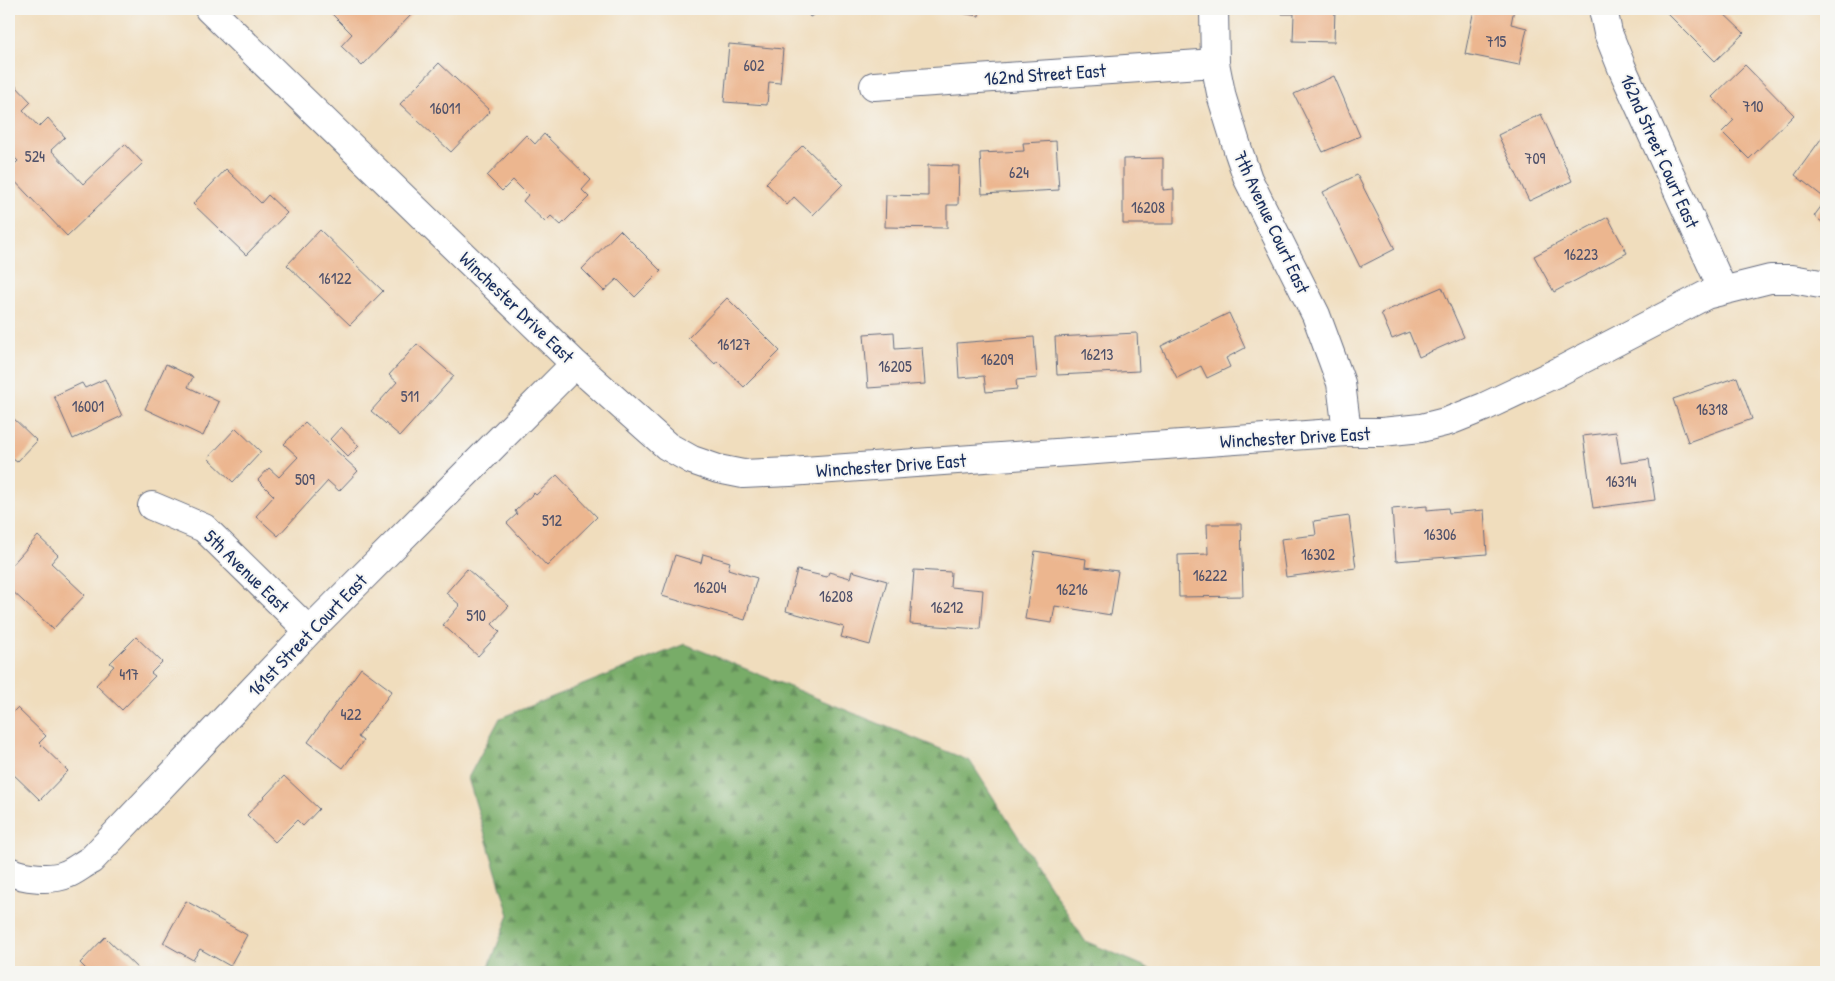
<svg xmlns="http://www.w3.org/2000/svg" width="1835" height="981" font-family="'Patrick Hand',sans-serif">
  <defs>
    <pattern id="forest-firs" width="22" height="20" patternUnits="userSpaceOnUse" patternTransform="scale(1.25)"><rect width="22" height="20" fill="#78ac68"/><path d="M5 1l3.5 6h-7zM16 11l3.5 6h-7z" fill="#628c59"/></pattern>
  </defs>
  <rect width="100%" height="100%" fill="#f6f6f2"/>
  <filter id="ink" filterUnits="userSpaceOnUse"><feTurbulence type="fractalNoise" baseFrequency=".02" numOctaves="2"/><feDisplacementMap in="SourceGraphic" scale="10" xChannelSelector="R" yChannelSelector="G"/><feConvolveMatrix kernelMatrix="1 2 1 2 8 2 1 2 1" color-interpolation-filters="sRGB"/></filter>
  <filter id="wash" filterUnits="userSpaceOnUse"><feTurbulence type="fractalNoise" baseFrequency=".0096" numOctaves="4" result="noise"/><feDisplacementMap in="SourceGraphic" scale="20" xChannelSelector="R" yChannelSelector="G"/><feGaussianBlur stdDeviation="1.12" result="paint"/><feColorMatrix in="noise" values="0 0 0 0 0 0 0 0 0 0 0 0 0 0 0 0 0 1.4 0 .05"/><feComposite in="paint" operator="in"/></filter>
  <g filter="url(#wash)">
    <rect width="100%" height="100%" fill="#f0ddbd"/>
    <path fill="url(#forest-firs)" stroke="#4a6e63" d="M 685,644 L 970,761 L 1085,941 L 1158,972 L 487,972 L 509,915 L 468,778 L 500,718 Z"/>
    <g id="blocks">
      <path fill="#ecb68f" d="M 327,9 L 405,9 L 411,15 L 362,66 L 341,46 L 352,34 Z
        M 805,9 L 824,9 L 810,17 Z
        M 950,9 L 980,9 L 979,16 L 949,11 Z
        M 1282,9 L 1335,9 L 1334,42 L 1293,41 L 1294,14 L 1282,14 Z
        M 1474,9 L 1514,9 L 1511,24 L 1527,28 L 1519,65 L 1465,54 Z
        M 1667,9 L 1719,9 L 1744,33 L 1715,61 L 1665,11 Z
        M 729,44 L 783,49 L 780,83 L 769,82 L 767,105 L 724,102 Z
        M 439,63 L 490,111 L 451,152 L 400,104 Z
        M 1745,65 L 1794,115 L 1749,159 L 1722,132 L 1734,120 L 1712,97 Z
        M 1334,76 L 1360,136 L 1323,152 L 1294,94 Z
        M 14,84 L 31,102 L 23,110 L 39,127 L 48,118 L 65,137 L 51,150 L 83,184 L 125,144 L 143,163 L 67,236 L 9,175 L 9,170 L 18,161 L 9,152 L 9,90 Z
        M 1541,114 L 1572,181 L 1529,201 L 1498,135 Z
        M 1826,132 L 1826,199 L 1795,175 Z
        M 544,134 L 591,180 L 582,190 L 589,197 L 561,225 L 551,216 L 545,222 L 523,201 L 528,195 L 513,180 L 502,191 L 487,176 L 526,135 L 535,144 Z
        M 1056,141 L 1059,190 L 982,194 L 980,153 L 1024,151 L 1023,143 Z
        M 803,145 L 843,184 L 813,215 L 794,197 L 787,205 L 766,183 Z
        M 1163,158 L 1163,190 L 1174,189 L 1174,224 L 1123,224 L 1123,159 Z
        M 928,165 L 959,166 L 958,205 L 947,205 L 947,228 L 885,227 L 886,195 L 928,196 Z
        M 226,169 L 261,203 L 268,195 L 287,213 L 246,255 L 193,204 Z
        M 1357,175 L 1395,249 L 1360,267 L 1323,192 Z
        M 1826,200 L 1826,225 L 1814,216 Z
        M 1608,217 L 1627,253 L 1554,292 L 1534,256 Z
        M 320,230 L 383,291 L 350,325 L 287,265 Z
        M 620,230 L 661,271 L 635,297 L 617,279 L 604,291 L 582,269 Z
        M 1442,287 L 1464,337 L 1419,357 L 1409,332 L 1392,339 L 1381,313 Z
        M 727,298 L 780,351 L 744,387 L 717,361 L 715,364 L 688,338 Z
        M 1229,313 L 1245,348 L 1226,358 L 1230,367 L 1207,378 L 1201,366 L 1177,378 L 1161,346 Z
        M 894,332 L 895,349 L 922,347 L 925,384 L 868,388 L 864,334 Z
        M 1137,333 L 1139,371 L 1057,375 L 1055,337 Z
        M 1034,337 L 1037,378 L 1016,380 L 1017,389 L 986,392 L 984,376 L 959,378 L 957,343 Z
        M 417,344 L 454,376 L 400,436 L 371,411 L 397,382 L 389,375 Z
        M 166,364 L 193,377 L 188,387 L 219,402 L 203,436 L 145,409 Z
        M 1737,377 L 1752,419 L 1688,442 L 1673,399 Z
        M 105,379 L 122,416 L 73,439 L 54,396 L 82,383 L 85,388 Z
        M 9,414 L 37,441 L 17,462 L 10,457 L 9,458 Z
        M 305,422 L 358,471 L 339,491 L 328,481 L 278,536 L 256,516 L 274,496 L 258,480 L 269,468 L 279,477 L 298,457 L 284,444 Z
        M 341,427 L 359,446 L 348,457 L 330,439 Z
        M 236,428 L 261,452 L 233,482 L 208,458 Z
        M 1616,432 L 1621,463 L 1649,459 L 1655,500 L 1593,508 L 1583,436 Z
        M 557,475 L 597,517 L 547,566 L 507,523 L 517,514 L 515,511 L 534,493 L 536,495 Z
        M 1427,506 L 1427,510 L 1448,508 L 1449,513 L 1484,510 L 1487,554 L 1396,561 L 1392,509 Z
        M 1349,516 L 1356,568 L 1286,577 L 1281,539 L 1316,535 L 1314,521 Z
        M 1207,524 L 1241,524 L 1243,596 L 1179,597 L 1178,555 L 1208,554 Z
        M 38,536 L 58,555 L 51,563 L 85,595 L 53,629 L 9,588 L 9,568 Z
        M 1035,551 L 1086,559 L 1085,567 L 1118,571 L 1111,615 L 1055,606 L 1052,623 L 1025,619 Z
        M 703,554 L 730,562 L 728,569 L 757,578 L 745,620 L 662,596 L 675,555 L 701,563 Z
        M 467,569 L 509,606 L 492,624 L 500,632 L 478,656 L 443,625 L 460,605 L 446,593 Z
        M 797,570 L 827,577 L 829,572 L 850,578 L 852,571 L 887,581 L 870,645 L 841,637 L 844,627 L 786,611 Z
        M 914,570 L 951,572 L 950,587 L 983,590 L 980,629 L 910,624 Z
        M 136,637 L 162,662 L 151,673 L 155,676 L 122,710 L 96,685 L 114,666 L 110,663 Z
        M 361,668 L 392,691 L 358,737 L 363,741 L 343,768 L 308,742 Z
        M 17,708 L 46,736 L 39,743 L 68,771 L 40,800 L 9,770 L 9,716 Z
        M 284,776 L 319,809 L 303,826 L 297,820 L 275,842 L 247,815 Z
        M 186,901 L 247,935 L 230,966 L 200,949 L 193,960 L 163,943 Z
        M 105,937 L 141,972 L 89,972 L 80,963 Z"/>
    </g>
  </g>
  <g filter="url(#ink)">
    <use href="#blocks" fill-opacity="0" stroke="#666c7f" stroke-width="1"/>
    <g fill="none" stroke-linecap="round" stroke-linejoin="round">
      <g stroke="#666c7f" stroke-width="30">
        <path id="minor" d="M 209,9 L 575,364 L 667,446 L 692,460 L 718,469 L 743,474 L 790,472 L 1347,432 L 1382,432 L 1421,428 L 1449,421 L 1484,407 L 1556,373 L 1706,295 L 1770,279 L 1792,279 L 1826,285
          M 1214,9 L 1215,63 L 1222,98 L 1239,153 L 1248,179 L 1316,315 L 1341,383 L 1347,432
          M 1603,9 L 1608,33 L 1622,68 L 1723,290
          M 874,86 L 1215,63
          M 152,506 L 204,528 L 309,631
          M 9,871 C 23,878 52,881 67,874 C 75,871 83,864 91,860 L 309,631 L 575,364"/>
      </g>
      <use href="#minor" stroke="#fff" stroke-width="28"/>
    </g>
  </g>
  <g text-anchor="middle" stroke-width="4" stroke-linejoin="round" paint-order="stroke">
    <g font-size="16" fill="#4f516a">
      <text x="1496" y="47">715</text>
      <text x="754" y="71">602</text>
      <text x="1753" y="112">710</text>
      <text x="445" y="114">16011</text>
      <text x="35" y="162">524</text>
      <text x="1535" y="164">709</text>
      <text x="1019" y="178">624</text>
      <text x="1148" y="213">16208</text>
      <text x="1581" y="260">16223</text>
      <text x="335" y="284">16122</text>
      <text x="734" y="350">16127</text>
      <text x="1097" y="360">16213</text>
      <text x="997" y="365">16209</text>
      <text x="895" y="372">16205</text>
      <text x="410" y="402">511</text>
      <text x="88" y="412">16001</text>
      <text x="1712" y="415">16318</text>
      <text x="305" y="485">509</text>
      <text x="1621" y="487">16314</text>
      <text x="552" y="526">512</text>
      <text x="1440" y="540">16306</text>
      <text x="1318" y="560">16302</text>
      <text x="1210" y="581">16222</text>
      <text x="710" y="593">16204</text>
      <text x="1072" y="595">16216</text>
      <text x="836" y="602">16208</text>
      <text x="947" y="613">16212</text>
      <text x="476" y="621">510</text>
      <text x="129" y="680">417</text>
      <text x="351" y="720">422</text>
    </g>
    <g font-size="19" fill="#1b2f5e" stroke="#f6f6f2">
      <text transform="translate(1045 74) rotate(-4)" y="7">162nd Street East</text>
      <text transform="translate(1660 151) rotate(66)" y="7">162nd Street Court East</text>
      <text transform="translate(1272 222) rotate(65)" y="7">7th Avenue Court East</text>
      <text transform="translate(517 307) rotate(44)" y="7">Winchester Drive East</text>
      <text transform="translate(1295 437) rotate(-3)" y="7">Winchester Drive East</text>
      <text transform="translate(891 465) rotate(-4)" y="7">Winchester Drive East</text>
      <text transform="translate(247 571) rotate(44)" y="7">5th Avenue East</text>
      <text transform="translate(307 635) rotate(-46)" y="7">161st Street Court East</text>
    </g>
  </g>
  <rect width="1835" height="981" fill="none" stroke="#f6f6f2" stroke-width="30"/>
</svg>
